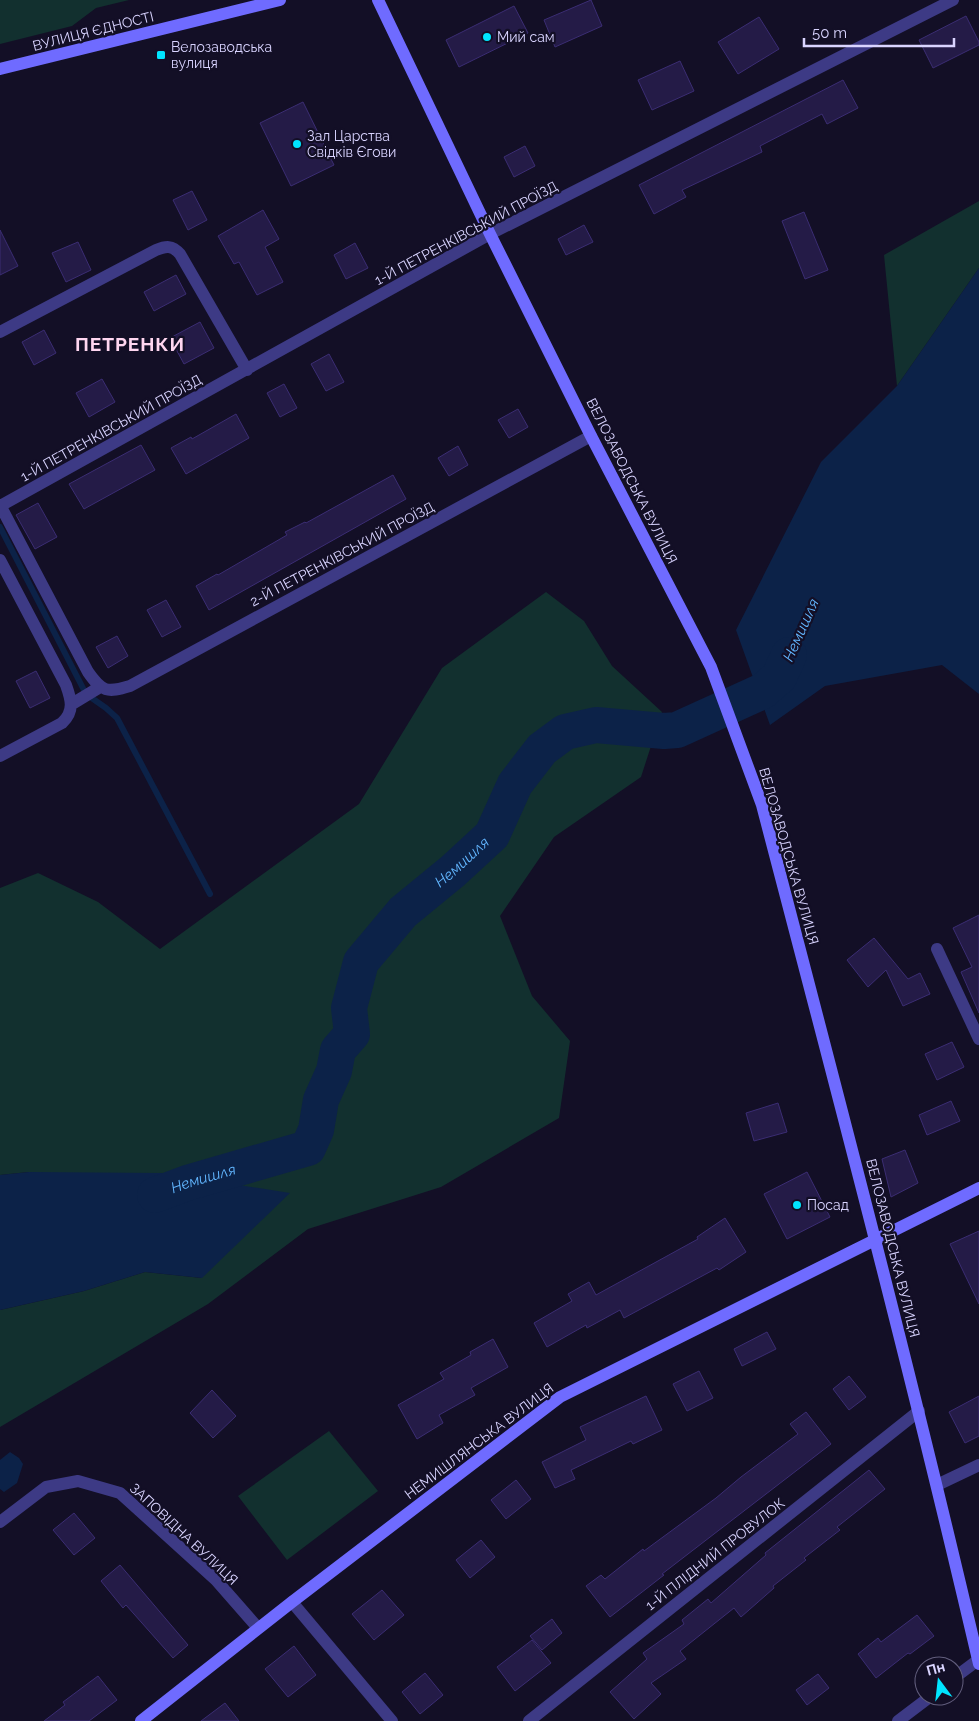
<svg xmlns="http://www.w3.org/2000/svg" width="979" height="1721" font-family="Raleway,sans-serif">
  <rect width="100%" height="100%" fill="#130f26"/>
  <path fill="#12302f" d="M 0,0 L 129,0 L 96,8 L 72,26 L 0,44 Z
    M 979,201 L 979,268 L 897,386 L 884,255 Z
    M 546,592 L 584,621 L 612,666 L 662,712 L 641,777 L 554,837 L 500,916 L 532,996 L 570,1041 L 559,1118 L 441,1187 L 308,1229 L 208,1304 L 0,1427 L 0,1310 L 84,1291 L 145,1272 L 202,1278 L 29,1172 L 0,1175 L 0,888 L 38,873 L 98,902 L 160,949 L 359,804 L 442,668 Z
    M 329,1431 L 378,1491 L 287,1560 L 238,1496 Z"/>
  <path fill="#0c2248" d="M 979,268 L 979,694 L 942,665 L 825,686 L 770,725 L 736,630 L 821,462 L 897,386 Z
    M 29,1172 L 163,1173 L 290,1193 L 202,1278 L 145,1272 L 84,1291 L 0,1310 L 0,1175 Z
    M 10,1452 L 19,1458 L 23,1464 L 17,1483 L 4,1492 L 0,1489 L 0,1460 Z"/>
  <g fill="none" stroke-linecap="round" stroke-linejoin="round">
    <path stroke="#0c2248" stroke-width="6" d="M 0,527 L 86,694 L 106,708 L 117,718 L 210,894"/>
    <path stroke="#0c2248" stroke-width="36" id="s1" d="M 155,1195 L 187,1183 L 308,1148 L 316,1130 L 321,1100 L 334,1071 L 338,1050 L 352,1034 L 349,1008 L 361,962 L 403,912 L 453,871 L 492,835 L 515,784 L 542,749 L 565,732 L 596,725 L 664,731 L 677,730 L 763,691 L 779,677 L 789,655"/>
  </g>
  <path fill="#241b47" stroke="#3b2d73" d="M 591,0 L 602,26 L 555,47 L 544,20 Z
    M 514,6 L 528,33 L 459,67 L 446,40 Z
    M 966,16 L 979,42 L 979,45 L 933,68 L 919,40 Z
    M 759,17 L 779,49 L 738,74 L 718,42 Z
    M 680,61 L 694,91 L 652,110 L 638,80 Z
    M 843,80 L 858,108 L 827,124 L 822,114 L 760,146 L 762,152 L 682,190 L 686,197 L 654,214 L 639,185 Z
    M 303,102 L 334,165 L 291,186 L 260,123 Z
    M 525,146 L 535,166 L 514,177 L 504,157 Z
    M 192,191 L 207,220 L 188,230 L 173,200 Z
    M 263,210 L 279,239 L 265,247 L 283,282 L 257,295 L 239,262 L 234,264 L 218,236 Z
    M 804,212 L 828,270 L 805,279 L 782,221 Z
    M 584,225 L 593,242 L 566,255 L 558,239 Z
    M 0,230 L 18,266 L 0,275 Z
    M 78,242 L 91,270 L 66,282 L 52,253 Z
    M 355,243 L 368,268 L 346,279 L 334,255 Z
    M 176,275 L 186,294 L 154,311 L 144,292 Z
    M 200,322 L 214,348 L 184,364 L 170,338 Z
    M 44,330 L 56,353 L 34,365 L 22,342 Z
    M 329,354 L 344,382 L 326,391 L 311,364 Z
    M 102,379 L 115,402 L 89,417 L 76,393 Z
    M 284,384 L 297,408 L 280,417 L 267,393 Z
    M 518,409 L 528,427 L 509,438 L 498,420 Z
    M 236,414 L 249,438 L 186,474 L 171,448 L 191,437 L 192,439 Z
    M 141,445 L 155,470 L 84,509 L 69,484 Z
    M 458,446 L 468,465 L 449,476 L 438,458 Z
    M 393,475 L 406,499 L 209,610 L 196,586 L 217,574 L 218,575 L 287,535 L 285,532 L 305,522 L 306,523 Z
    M 38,503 L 57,537 L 35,549 L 16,515 Z
    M 166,600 L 181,627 L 162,637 L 147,610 Z
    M 117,636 L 128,656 L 108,668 L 96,647 Z
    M 36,671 L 50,698 L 30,708 L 16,681 Z
    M 979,915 L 979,1013 L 961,972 L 972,967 L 953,928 Z
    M 874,938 L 908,979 L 920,973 L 930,994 L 903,1006 L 886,970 L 868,987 L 847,960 Z
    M 952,1042 L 964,1067 L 937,1080 L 925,1054 Z
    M 951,1101 L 960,1121 L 927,1135 L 919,1115 Z
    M 778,1103 L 787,1132 L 754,1141 L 746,1113 Z
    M 905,1150 L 918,1183 L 891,1197 L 882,1159 Z
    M 807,1172 L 830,1217 L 787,1239 L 764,1194 Z
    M 725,1218 L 746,1252 L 719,1270 L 717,1268 L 624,1318 L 620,1310 L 587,1328 L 586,1325 L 547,1347 L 534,1323 L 572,1301 L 568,1294 L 589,1282 L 596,1295 L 698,1239 L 697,1237 Z
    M 979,1231 L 979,1304 L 950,1244 Z
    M 767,1332 L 776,1349 L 742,1366 L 734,1349 Z
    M 493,1339 L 508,1367 L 471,1388 L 475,1395 L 439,1415 L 443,1423 L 417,1439 L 398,1405 L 444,1379 L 440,1373 L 471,1355 L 470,1352 Z
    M 699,1371 L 713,1398 L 687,1411 L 673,1384 Z
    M 849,1376 L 866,1397 L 849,1410 L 833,1389 Z
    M 212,1390 L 236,1416 L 213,1438 L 190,1413 Z
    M 646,1396 L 662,1430 L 633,1444 L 631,1441 L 571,1470 L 575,1479 L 555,1488 L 542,1462 L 586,1440 L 580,1427 Z
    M 979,1396 L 979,1436 L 965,1443 L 949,1412 Z
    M 806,1412 L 831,1444 L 662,1574 L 664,1575 L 610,1617 L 586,1586 L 601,1575 L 605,1579 L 643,1549 L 644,1551 L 716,1498 L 741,1477 L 798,1434 L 790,1424 Z
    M 869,1470 L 885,1489 L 837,1527 L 840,1530 L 804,1558 L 806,1560 L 773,1586 L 774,1588 L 741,1617 L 734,1608 L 680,1651 L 686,1659 L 651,1683 L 661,1694 L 634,1719 L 610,1692 L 647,1659 L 643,1653 L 684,1624 L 682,1620 L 708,1599 L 711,1603 L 766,1555 L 765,1553 Z
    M 516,1480 L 531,1499 L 506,1519 L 491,1500 Z
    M 74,1513 L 95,1538 L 74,1555 L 53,1530 Z
    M 481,1540 L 495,1557 L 470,1578 L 456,1560 Z
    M 120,1565 L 188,1645 L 173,1658 L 126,1605 L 123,1608 L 101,1581 Z
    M 382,1590 L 404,1615 L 374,1640 L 352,1614 Z
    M 917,1615 L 934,1636 L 910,1654 L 908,1653 L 876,1678 L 858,1654 L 878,1638 L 881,1642 Z
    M 552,1619 L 562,1633 L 542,1650 L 530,1636 Z
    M 532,1640 L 551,1663 L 515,1691 L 497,1667 Z
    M 294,1646 L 316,1675 L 288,1697 L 265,1669 Z
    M 425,1673 L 443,1695 L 420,1714 L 402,1692 Z
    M 818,1674 L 829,1688 L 807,1705 L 796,1690 Z
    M 98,1676 L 117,1700 L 89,1721 L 44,1721 L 65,1705 L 63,1702 Z
    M 225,1703 L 239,1721 L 201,1721 Z"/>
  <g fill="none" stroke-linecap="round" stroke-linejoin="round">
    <path stroke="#3d3a85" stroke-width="12" d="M 0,332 L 156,250 C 166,246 172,245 180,254 L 247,370
      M 0,505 L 88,672 C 102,692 107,693 130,686 L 591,436
      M 0,506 L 490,234 L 953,0
      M 0,560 L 66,685 C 71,699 75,711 62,723 L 0,756
      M 72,704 L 100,687
      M 937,949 L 979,1039
      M 937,1485 L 979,1465
      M 0,1522 L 46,1487 L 78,1481 L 120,1493 L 216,1580 L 258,1628
      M 292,1602 L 392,1721
      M 954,1678 L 978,1660
      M 529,1721 L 919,1411
      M 898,1721 L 931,1696"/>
    <path stroke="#6f6bff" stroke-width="12" d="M 378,0 L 490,234 L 591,436 L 711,667 L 762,805 C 837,1091 912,1376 979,1664
      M 0,69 L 280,0
      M 141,1721 L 292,1602 L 560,1397 L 979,1188"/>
  </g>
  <g fill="#00e5ff" stroke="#130f26" stroke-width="2">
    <circle cx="487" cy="37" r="5"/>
    <rect x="156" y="50" width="10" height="10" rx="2.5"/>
    <circle cx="297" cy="144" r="5"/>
    <circle cx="797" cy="1205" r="5"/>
  </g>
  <g text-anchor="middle" stroke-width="4.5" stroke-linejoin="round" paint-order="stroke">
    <g font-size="14" fill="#d9d4ff" stroke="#130f26">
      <text transform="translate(93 31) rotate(-14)" y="5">ВУЛИЦЯ ЄДНОСТІ</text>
      <text transform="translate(466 233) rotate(-28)" y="5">1-Й ПЕТРЕНКІВСЬКИЙ ПРОЇЗД</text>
      <text transform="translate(111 428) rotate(-29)" y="5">1-Й ПЕТРЕНКІВСЬКИЙ ПРОЇЗД</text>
      <text transform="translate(632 481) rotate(63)" y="5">ВЕЛОЗАВОДСЬКА ВУЛИЦЯ</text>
      <text transform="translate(342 554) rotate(-28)" y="5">2-Й ПЕТРЕНКІВСЬКИЙ ПРОЇЗД</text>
      <text transform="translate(789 856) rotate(74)" y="5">ВЕЛОЗАВОДСЬКА ВУЛИЦЯ</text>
      <text transform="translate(893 1248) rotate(76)" y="5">ВЕЛОЗАВОДСЬКА ВУЛИЦЯ</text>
      <text transform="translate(479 1441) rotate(-37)" y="5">НЕМИШЛЯНСЬКА ВУЛИЦЯ</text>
      <text transform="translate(184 1534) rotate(43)" y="5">ЗАПОВІДНА ВУЛИЦЯ</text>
      <text transform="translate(715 1554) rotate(-38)" y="5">1-Й ПЛІДНИЙ ПРОВУЛОК</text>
    </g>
    <g font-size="14" fill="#d9d4ff" stroke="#130f26" text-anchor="start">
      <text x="497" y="42">Мий сам</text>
      <text x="171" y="52">Велозаводська<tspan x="171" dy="16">вулиця</tspan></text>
      <text x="307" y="141">Зал Царства<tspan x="307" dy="16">Свідків Єгови</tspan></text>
      <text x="807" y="1210">Посад</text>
    </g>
    <g font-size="15" font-style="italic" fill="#62b6ff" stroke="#130f26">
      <text transform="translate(801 630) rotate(-66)" y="5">Немишля</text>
      <text dy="5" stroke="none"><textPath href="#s1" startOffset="501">Немишля</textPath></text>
      <text dy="5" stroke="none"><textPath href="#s1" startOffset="51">Немишля</textPath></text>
    </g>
    <g font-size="19" font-weight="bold" letter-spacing="1" fill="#ffd6f0" stroke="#130f26">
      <text x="130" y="351">ПЕТРЕНКИ</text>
    </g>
  </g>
  <g transform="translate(939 1681) rotate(345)"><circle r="24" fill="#130f26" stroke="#625e7d"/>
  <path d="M0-4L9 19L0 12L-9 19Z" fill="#00e5ff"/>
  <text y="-8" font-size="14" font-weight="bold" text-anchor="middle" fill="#d9d4ff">Пн</text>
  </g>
  <path d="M804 38v8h150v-8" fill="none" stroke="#d9d4ff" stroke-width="2.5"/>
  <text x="812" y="38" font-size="15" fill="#d9d4ff" stroke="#130f26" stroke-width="4" paint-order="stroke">50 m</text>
</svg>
